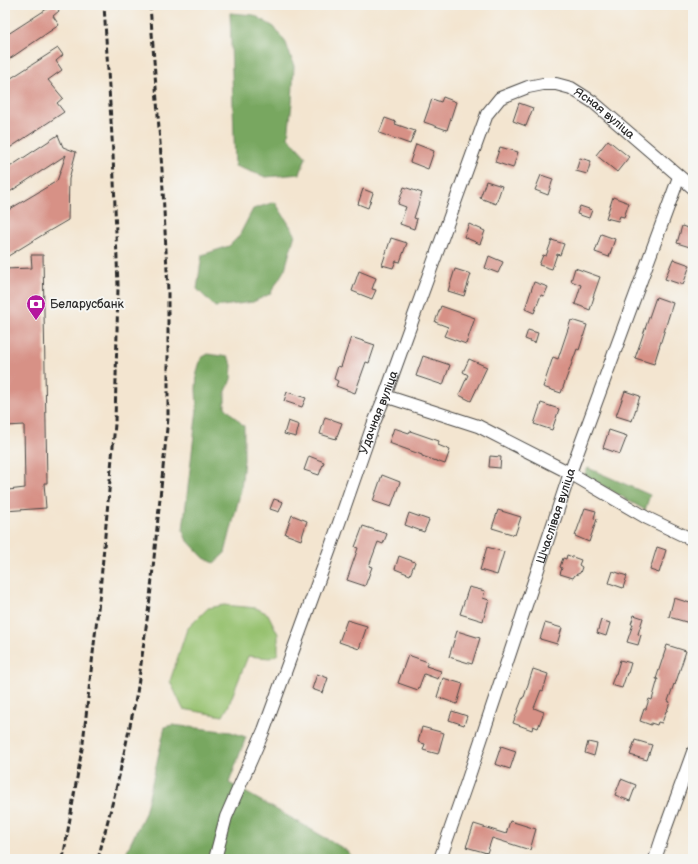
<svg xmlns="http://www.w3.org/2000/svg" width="698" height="864" font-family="'Balsamiq Sans',sans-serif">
  <rect width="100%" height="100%" fill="#f6f6f2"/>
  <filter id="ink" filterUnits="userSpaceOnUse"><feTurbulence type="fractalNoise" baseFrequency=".025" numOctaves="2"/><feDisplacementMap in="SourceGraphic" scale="8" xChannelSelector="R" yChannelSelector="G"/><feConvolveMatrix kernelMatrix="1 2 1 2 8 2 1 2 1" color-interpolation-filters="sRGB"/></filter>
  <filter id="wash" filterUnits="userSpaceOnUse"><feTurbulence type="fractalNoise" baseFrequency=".012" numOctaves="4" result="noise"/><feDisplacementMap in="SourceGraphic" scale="16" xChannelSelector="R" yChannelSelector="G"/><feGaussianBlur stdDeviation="0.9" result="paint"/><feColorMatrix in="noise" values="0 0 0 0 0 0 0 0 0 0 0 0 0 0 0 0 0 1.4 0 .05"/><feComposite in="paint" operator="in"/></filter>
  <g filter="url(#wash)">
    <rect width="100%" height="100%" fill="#f3e5d0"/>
    <path fill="#96c16e" stroke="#60764c" d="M 224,605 L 256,608 L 268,614 L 278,634 L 278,654 L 270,658 L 248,656 L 228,707 L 223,716 L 183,709 L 170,681 L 187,629 L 208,608 Z"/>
    <path fill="#78a761" stroke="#526946" d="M 230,13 L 254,15 L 274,27 L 286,43 L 294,66 L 292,103 L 288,137 L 306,157 L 300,174 L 266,177 L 235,166 Z
      M 275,202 L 295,234 L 285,269 L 270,294 L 253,302 L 215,307 L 197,289 L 202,255 L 229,246 L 239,236 L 253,209 Z
      M 208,354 L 228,357 L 232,365 L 231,379 L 225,394 L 225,407 L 244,426 L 244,460 L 241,490 L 225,553 L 214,563 L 204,558 L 186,539 L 183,530 L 197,409 L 196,389 L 197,372 L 201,358 Z
      M 588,468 L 650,495 L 645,510 L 584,475 Z
      M 172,725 L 231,732 L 246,737 L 229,783 L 300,823 L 346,850 L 354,859 L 123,859 L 145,813 L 165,727 Z"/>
    <g id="blocks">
      <path fill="#d79186" d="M 53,5 L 56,5 L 59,11 L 53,16 L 59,25 L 5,62 L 5,36 Z
        M 58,48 L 63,55 L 56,61 L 62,70 L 48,80 L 63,98 L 57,103 L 64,112 L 5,151 L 5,82 Z
        M 443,97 L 456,102 L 447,130 L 424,122 L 432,99 L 441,102 Z
        M 519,103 L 533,108 L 526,126 L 513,121 Z
        M 385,118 L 396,122 L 395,124 L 415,131 L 410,144 L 379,133 Z
        M 58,135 L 63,147 L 76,152 L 69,179 L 68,220 L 44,234 L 5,258 L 5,212 L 57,181 L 66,155 L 5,195 L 5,170 Z
        M 608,140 L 629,157 L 617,172 L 596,155 Z
        M 416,144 L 434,151 L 428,169 L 410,162 Z
        M 500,147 L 518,152 L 513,168 L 495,162 Z
        M 580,158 L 591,161 L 587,174 L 576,171 Z
        M 541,175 L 553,179 L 548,195 L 535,190 Z
        M 486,181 L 502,186 L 496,204 L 480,198 Z
        M 404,187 L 422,193 L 414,218 L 417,219 L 414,229 L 400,224 L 406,207 L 398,204 Z
        M 363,189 L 373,193 L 368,208 L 358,204 Z
        M 613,197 L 629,203 L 624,217 L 620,216 L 618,221 L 606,218 Z
        M 580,206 L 592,210 L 589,218 L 577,214 Z
        M 469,224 L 485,231 L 480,244 L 464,237 Z
        M 682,226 L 693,230 L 693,248 L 677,243 Z
        M 601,234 L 615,239 L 609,257 L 595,252 Z
        M 391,238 L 407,243 L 400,262 L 396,261 L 393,268 L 382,265 Z
        M 552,240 L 564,244 L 560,255 L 557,254 L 552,269 L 539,265 L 543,255 L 546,256 Z
        M 31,255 L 43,255 L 47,483 L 44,483 L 46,508 L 5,511 L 5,502 L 8,490 L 25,488 L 24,425 L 6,426 L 5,269 L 32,268 Z
        M 489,256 L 503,262 L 498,273 L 485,268 Z
        M 673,259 L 690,265 L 683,285 L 665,279 Z
        M 575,268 L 600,277 L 593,297 L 594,297 L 590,310 L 575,304 L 581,285 L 571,281 Z
        M 455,269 L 471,274 L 464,296 L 448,291 Z
        M 359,271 L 376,278 L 372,289 L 376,290 L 372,299 L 352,291 Z
        M 534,282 L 548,287 L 544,296 L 541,295 L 534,313 L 525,309 Z
        M 656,297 L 673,303 L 654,364 L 635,358 Z
        M 441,306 L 475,318 L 466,344 L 444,336 L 448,327 L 435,322 Z
        M 571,320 L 587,325 L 579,350 L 577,349 L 561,393 L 543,387 L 553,357 L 558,359 Z
        M 528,330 L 538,333 L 535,343 L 525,339 Z
        M 351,337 L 375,345 L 369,363 L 366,362 L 355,393 L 336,386 L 338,381 L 334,379 L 338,366 L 341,367 Z
        M 423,356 L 450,365 L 443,385 L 416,376 Z
        M 469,359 L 487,367 L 471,401 L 459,395 L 468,375 L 463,372 Z
        M 625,391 L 640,396 L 632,421 L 616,416 Z
        M 287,392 L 306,398 L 302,407 L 284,401 Z
        M 541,403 L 559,409 L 552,430 L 534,424 Z
        M 325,417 L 342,423 L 336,439 L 320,434 Z
        M 288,421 L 299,425 L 296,437 L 284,434 Z
        M 394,428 L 409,433 L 410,431 L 439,441 L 438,445 L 450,450 L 445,464 L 422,456 L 422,455 L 389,443 Z
        M 609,430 L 627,436 L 620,454 L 603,448 Z
        M 309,456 L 324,462 L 319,475 L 304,470 Z
        M 490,456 L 501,457 L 500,468 L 489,467 Z
        M 382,475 L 400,482 L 391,507 L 373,501 Z
        M 274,499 L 283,502 L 279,512 L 270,509 Z
        M 585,508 L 596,511 L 594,518 L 597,519 L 589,542 L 575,536 Z
        M 498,510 L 521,517 L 515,535 L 492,528 Z
        M 409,513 L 429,520 L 424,532 L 405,525 Z
        M 292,515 L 307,521 L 301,540 L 285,534 Z
        M 363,526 L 387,534 L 383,544 L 378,542 L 369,566 L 372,567 L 365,586 L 347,580 L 358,548 L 355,547 Z
        M 487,547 L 504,552 L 497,575 L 480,570 Z
        M 657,547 L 666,550 L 659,573 L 650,570 Z
        M 567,555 L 581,560 L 579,565 L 582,567 L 580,573 L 575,575 L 573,578 L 560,574 L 562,568 L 560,567 L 563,558 L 566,559 Z
        M 399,556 L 415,562 L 410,575 L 395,569 Z
        M 613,571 L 627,576 L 623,588 L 609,583 Z
        M 469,587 L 485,591 L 483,598 L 489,600 L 483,621 L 460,614 Z
        M 674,598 L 693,604 L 693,624 L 669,617 Z
        M 634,615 L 643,618 L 638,634 L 641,635 L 638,645 L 627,642 L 633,624 L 631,624 Z
        M 347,620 L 367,626 L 359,649 L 339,642 Z
        M 601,620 L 610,623 L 606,636 L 597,633 Z
        M 545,623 L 562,628 L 557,644 L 540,639 Z
        M 457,631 L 480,638 L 472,664 L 449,657 Z
        M 667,645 L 686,651 L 675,685 L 674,684 L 668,701 L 670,702 L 667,711 L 666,711 L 662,723 L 658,722 L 657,725 L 651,723 L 651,725 L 640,721 L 644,709 L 646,709 L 649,699 L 652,700 L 658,679 L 656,679 Z
        M 408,655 L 428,662 L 426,666 L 441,671 L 438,679 L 424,674 L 418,690 L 398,683 Z
        M 620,660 L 631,663 L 628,673 L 627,673 L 622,688 L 611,685 L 615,674 L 616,674 Z
        M 533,669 L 548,674 L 543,691 L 541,690 L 534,708 L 544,712 L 538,728 L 533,726 L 532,730 L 513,723 L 523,697 L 524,697 Z
        M 317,674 L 328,678 L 323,693 L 312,689 Z
        M 443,678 L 463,684 L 457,704 L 437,697 Z
        M 452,711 L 467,716 L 464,725 L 449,720 Z
        M 422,727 L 444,733 L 438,754 L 423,750 L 425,744 L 418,742 Z
        M 635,740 L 652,745 L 647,760 L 630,755 Z
        M 588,742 L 597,744 L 594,756 L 585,753 Z
        M 501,746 L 516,751 L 510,769 L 495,764 Z
        M 621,779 L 636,785 L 630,801 L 615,795 Z
        M 510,821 L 536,829 L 530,850 L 492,838 L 487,853 L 466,847 L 474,824 L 506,834 Z"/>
    </g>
  </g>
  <g filter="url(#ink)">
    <use href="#blocks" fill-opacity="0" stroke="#494744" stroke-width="1"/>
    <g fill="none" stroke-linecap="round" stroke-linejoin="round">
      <g stroke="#494744" stroke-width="14">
        <g id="minor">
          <path d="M 385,396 L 478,426 L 570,473 L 647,518 L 693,540"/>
          <path id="s1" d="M 215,859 L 226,817 L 264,730 L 330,549 L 373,425 L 385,396 L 487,114 L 500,98 L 528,87 L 543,84 L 556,84 L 571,88 L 593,102 L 693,188"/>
          <path id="s2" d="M 440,859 L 467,782 L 570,473 L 679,177"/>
          <path d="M 655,859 L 663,835 L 693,752"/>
        </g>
      </g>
      <use href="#minor" stroke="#fff" stroke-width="12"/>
      <path stroke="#2b2b2b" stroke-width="3" stroke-dasharray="6 3" stroke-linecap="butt" d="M 63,859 L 83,743 L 100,591 L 115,424 L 118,286 L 113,154 L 104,5
        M 98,859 L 118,781 L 137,693 L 150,598 L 168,418 L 168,291 L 162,170 L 150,5"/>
    </g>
  </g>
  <defs>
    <g id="bank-pin" transform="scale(1)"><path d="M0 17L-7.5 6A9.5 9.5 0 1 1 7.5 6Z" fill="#b5179e" stroke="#f6f6f2"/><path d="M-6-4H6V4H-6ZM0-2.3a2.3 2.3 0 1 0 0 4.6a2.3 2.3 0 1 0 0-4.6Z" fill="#fff"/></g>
  </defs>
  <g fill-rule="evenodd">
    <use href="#bank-pin" x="36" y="304"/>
  </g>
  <g text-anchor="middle" stroke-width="4" stroke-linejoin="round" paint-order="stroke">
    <g font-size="12" fill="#2b2b2b" stroke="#f6f6f2">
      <text dy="4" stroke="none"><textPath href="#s1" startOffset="930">Ясная вуліца</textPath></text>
      <text dy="4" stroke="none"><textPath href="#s1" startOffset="476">Удачная вуліца</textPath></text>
      <text dy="4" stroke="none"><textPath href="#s2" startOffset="362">Шчаслівая вуліца</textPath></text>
    </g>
    <g font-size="12" fill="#2b2b2b" stroke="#f6f6f2" text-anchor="start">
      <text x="50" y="308">Беларусбанк</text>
    </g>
  </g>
  <rect width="698" height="864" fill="none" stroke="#f6f6f2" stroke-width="20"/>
</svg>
